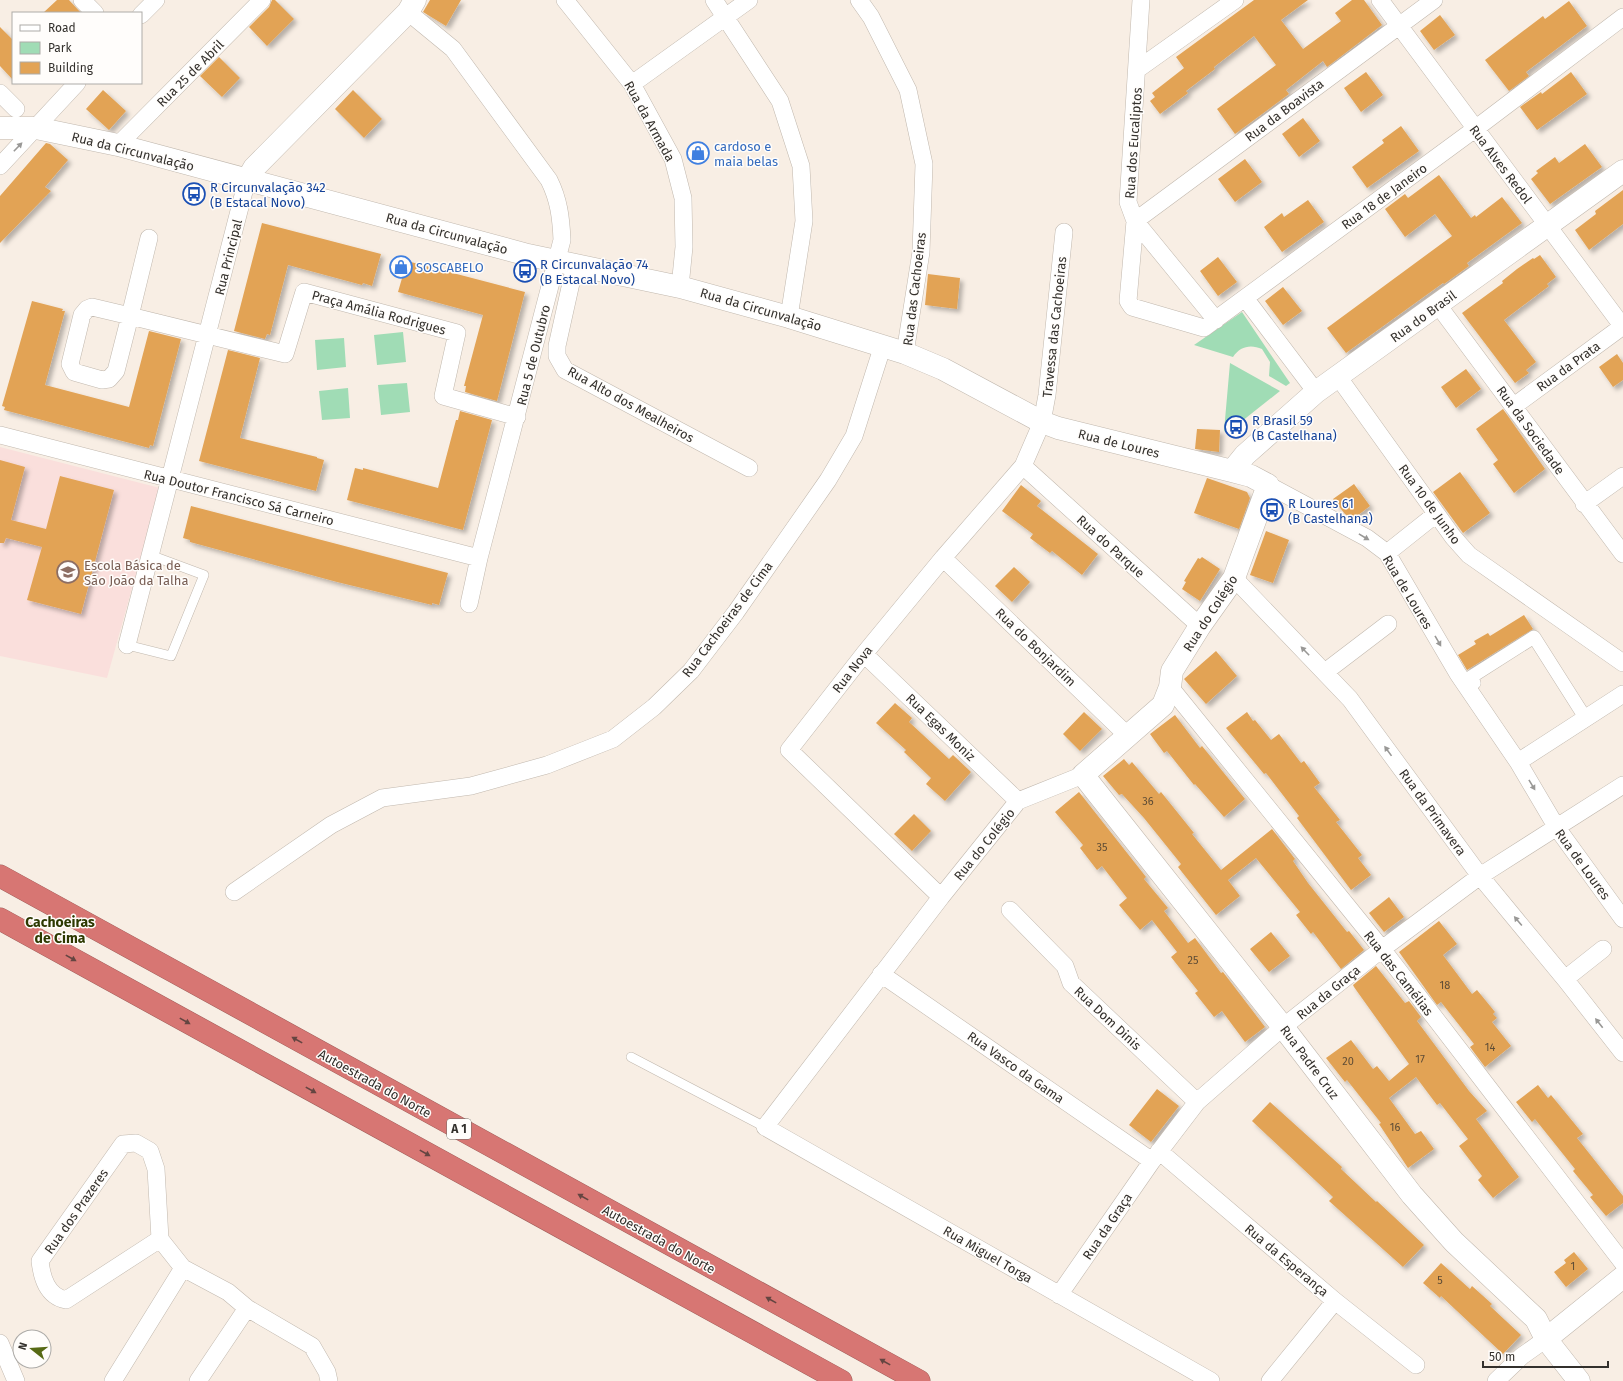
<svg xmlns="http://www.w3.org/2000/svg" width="1623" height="1381" font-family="'Fira Sans',sans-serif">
  <defs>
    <filter id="shadow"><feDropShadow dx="3.5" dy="3.5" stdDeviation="2" flood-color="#0004"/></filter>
  </defs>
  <rect width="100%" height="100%" fill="#f8eee4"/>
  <path fill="#fadfdc" d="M 0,447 L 160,488 L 107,678 L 0,656 Z"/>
  <path fill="#a0dcb5" d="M 1242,312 L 1290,383 L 1286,386 L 1269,376 L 1270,362 L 1262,349 C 1251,344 1240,346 1233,357 L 1194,345 Z
    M 403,332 L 406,362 L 377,365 L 374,335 Z
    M 344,338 L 346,367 L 317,370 L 315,340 Z
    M 1230,363 L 1280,391 L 1227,433 L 1224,431 Z
    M 407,383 L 410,412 L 381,415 L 378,385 Z
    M 348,388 L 350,418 L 322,420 L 319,391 Z"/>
  <path fill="#e2a355" filter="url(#shadow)" d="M 57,0 L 69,0 L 81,13 L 43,13 Z
    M 272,0 L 275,0 L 294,19 L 267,46 L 249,27 L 269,7 Z
    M 430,0 L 461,0 L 446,26 L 423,12 Z
    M 1254,0 L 1308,0 L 1281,20 L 1303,49 L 1341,21 L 1335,13 L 1352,0 L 1364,0 L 1382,25 L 1327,67 L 1323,61 L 1286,90 L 1289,94 L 1235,134 L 1217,109 L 1276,65 L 1254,36 L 1214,67 L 1215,69 L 1186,91 L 1188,93 L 1160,114 L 1150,101 L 1155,97 L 1152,93 L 1184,68 L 1176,57 Z
    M 1569,1 L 1587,26 L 1526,72 L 1529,76 L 1509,91 L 1485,60 L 1543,16 L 1545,19 Z
    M 1440,15 L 1455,35 L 1434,50 L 1420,31 Z
    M 0,27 L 13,40 L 13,80 L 0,66 Z
    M 219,57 L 240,78 L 222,97 L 200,76 Z
    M 1366,72 L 1383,95 L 1361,112 L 1344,88 Z
    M 1571,72 L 1587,94 L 1537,130 L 1520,107 L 1541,92 L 1542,94 Z
    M 103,90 L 126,111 L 109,130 L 86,109 Z
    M 353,90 L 382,119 L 364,138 L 335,109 Z
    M 1303,118 L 1320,141 L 1299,157 L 1282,134 Z
    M 1401,126 L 1419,151 L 1367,188 L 1352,167 L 1384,143 L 1382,140 Z
    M 46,143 L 50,144 L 68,160 L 45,187 L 51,191 L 0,243 L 0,196 Z
    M 1585,144 L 1602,167 L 1550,204 L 1531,179 L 1538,173 L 1536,171 L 1555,157 L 1559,163 Z
    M 1245,159 L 1262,182 L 1235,202 L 1218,179 Z
    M 1439,175 L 1471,218 L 1475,215 L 1476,217 L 1502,197 L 1522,223 L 1467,263 L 1469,266 L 1444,284 L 1443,283 L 1346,353 L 1327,328 L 1452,236 L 1435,214 L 1405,237 L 1385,209 L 1405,194 L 1408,198 Z
    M 1623,190 L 1623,224 L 1589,250 L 1575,230 L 1596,214 L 1595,211 Z
    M 1308,200 L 1324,222 L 1282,252 L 1264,227 L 1282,213 L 1284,217 Z
    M 262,223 L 381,254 L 372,286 L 363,283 L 362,285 L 288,265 L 270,335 L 267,334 L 265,339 L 234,331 Z
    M 1540,255 L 1556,277 L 1547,284 L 1549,286 L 1504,320 L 1536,362 L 1526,370 L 1529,373 L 1515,383 L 1462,313 L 1503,283 L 1502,281 L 1517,269 L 1533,258 L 1534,259 Z
    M 1218,257 L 1237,282 L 1218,296 L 1200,271 Z
    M 407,261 L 525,292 L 497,401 L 465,392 L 466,386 L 464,386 L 483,315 L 398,292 Z
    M 928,274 L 960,278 L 957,309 L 925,305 Z
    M 1283,287 L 1302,311 L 1283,325 L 1265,301 Z
    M 32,301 L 63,309 L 62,311 L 65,311 L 45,385 L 129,407 L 149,331 L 181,339 L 153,446 L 150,445 L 149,448 L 4,410 L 5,407 L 2,406 Z
    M 228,350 L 260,358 L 240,438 L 317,457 L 317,458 L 324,460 L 316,491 L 199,461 Z
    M 1617,354 L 1623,363 L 1623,380 L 1613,387 L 1599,367 Z
    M 1466,369 L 1481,389 L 1456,408 L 1441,387 Z
    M 1503,409 L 1545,469 L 1514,493 L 1493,464 L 1498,460 L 1476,429 Z
    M 460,411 L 492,420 L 463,530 L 347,500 L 355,468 L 363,470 L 363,468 L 438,488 L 456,420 L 458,420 Z
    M 1197,429 L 1220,430 L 1219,452 L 1195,449 Z
    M 0,460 L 25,467 L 11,520 L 46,529 L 60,476 L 114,490 L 81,614 L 27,600 L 42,547 L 6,538 L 4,543 L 0,543 Z
    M 1460,472 L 1490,513 L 1463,533 L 1433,492 Z
    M 1207,478 L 1247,492 L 1250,498 L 1239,529 L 1194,513 Z
    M 1354,484 L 1370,506 L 1353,519 L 1345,514 L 1333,499 Z
    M 1021,485 L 1041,501 L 1037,506 L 1098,554 L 1082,575 L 1052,551 L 1050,553 L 1030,538 L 1033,534 L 1002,511 Z
    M 191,506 L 448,573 L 439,605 L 432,603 L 432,605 L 337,582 L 190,542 L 190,540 L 183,538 Z
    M 1266,531 L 1289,540 L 1273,583 L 1250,575 Z
    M 1202,557 L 1220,569 L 1200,601 L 1182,589 L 1186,582 L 1184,581 L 1198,558 L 1200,559 Z
    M 1014,567 L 1030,582 L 1012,602 L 995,586 Z
    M 1524,615 L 1533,629 L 1467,670 L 1458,655 L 1476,644 L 1474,641 L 1488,633 L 1490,636 Z
    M 1216,651 L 1237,676 L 1206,704 L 1184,679 Z
    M 895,703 L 912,718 L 909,722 L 949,759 L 953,755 L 971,772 L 945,801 L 926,784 L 931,778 L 904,752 L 906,750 L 876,723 Z
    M 1084,712 L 1102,729 L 1080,751 L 1063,734 Z
    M 1247,712 L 1253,721 L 1255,720 L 1271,740 L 1279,734 L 1301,763 L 1304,761 L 1320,783 L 1314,787 L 1340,820 L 1336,822 L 1362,855 L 1358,858 L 1371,875 L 1351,890 L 1297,818 L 1299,816 L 1266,773 L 1264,774 L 1226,728 Z
    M 1175,715 L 1200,748 L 1202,746 L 1245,799 L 1224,817 L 1195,784 L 1194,785 L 1167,751 L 1164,753 L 1150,734 Z
    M 1124,759 L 1129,765 L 1132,762 L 1159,794 L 1161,792 L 1194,833 L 1192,834 L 1221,870 L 1272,829 L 1295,859 L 1293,861 L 1308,883 L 1347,932 L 1349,931 L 1364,950 L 1341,969 L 1313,932 L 1311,934 L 1296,915 L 1300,912 L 1256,858 L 1228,880 L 1240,896 L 1216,915 L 1178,867 L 1181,864 L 1144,818 L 1122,794 L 1119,795 L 1103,776 Z
    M 1079,792 L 1146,877 L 1144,879 L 1168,908 L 1164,911 L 1188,943 L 1195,938 L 1221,973 L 1223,972 L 1265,1027 L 1245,1042 L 1222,1011 L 1214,1017 L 1195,993 L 1198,991 L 1171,957 L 1177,952 L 1152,920 L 1140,930 L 1119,905 L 1127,898 L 1102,866 L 1097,870 L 1080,848 L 1083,845 L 1055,812 Z
    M 914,814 L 931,831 L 912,851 L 894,834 Z
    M 1389,897 L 1404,917 L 1384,932 L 1369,913 Z
    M 1439,921 L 1457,944 L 1443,955 L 1472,994 L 1477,990 L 1495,1012 L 1493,1014 L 1497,1018 L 1492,1022 L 1511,1046 L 1485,1067 L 1470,1047 L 1474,1044 L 1441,1002 L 1437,1005 L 1399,952 Z
    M 1271,932 L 1290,956 L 1269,972 L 1250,949 Z
    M 1376,966 L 1405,1003 L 1409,1001 L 1421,1017 L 1417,1021 L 1469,1091 L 1487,1111 L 1476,1119 L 1519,1177 L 1493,1198 L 1478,1180 L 1482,1176 L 1459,1146 L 1468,1139 L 1440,1103 L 1437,1105 L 1416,1077 L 1389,1098 L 1415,1134 L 1421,1131 L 1434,1149 L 1408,1168 L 1379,1124 L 1381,1123 L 1347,1080 L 1345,1082 L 1326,1058 L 1351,1040 L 1373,1069 L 1377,1066 L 1389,1081 L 1409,1064 L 1354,987 L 1353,985 Z
    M 1538,1085 L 1548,1098 L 1551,1095 L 1583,1134 L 1577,1138 L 1623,1196 L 1623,1203 L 1606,1216 L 1590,1197 L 1593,1195 L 1573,1171 L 1575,1169 L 1535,1119 L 1532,1122 L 1516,1102 Z
    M 1157,1089 L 1179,1106 L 1151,1142 L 1129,1125 Z
    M 1270,1102 L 1342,1167 L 1341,1169 L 1376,1202 L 1377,1201 L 1424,1245 L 1403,1267 L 1329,1201 L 1333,1197 L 1252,1121 Z
    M 1574,1252 L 1588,1269 L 1566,1287 L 1554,1272 L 1566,1263 L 1564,1260 Z
    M 1441,1263 L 1470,1289 L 1472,1286 L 1492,1304 L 1490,1306 L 1521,1335 L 1503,1354 L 1441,1296 L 1440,1298 L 1423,1283 Z"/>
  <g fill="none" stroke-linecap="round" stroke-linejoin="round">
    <g stroke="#c1b8ae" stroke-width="10">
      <path id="service" d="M 127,645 L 171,656 L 204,575 L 150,555
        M 631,1057 L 765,1127"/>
    </g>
    <g stroke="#c1b8ae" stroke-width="14">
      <path id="pedestrian" d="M 1467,688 L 1474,683 L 1471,677 L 1534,637 L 1586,719"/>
    </g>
    <g stroke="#c1b8ae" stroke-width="18">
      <path id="minor" d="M 82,0 L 95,13
        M 565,0 L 632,84 L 673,159 L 683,198 L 684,247 L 680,287
        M 714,0 L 780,101 L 801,166 L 804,221 L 789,317
        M 859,0 L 871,17 L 908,90 L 924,164 L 921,252 L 905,353
        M 1141,0 L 1128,202 L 1135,221 L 1128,301 L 1132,307 L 1204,328 L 1475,129 L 1623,17
        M 1380,0 L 1623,327
        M 408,12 L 453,49 L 549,180 C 559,200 561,218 562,240 L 479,558 L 469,604
        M 141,15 L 156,0
        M 1138,69 L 1235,0
        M 632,84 L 749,0
        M 0,93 L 16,109
        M 118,145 L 262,0
        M 0,166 L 77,83
        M 149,238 L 130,316 L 285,354 L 304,292 L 457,333 L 443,396 L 517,417
        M 575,265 L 557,346 L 557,356 L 565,370 L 749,468
        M 1245,298 L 1316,392
        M 1438,305 L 1623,554
        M 92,307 L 130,316 L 116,371 L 109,379 L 102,380 L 74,372 L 70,364 L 82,315 L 87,309 Z
        M 1216,320 L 1135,221 L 1434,0
        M 1339,378 L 1453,537 L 1469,555 L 1623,663
        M 1514,406 L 1623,326
        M 0,435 L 479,558
        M 1023,466 L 1200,626
        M 1268,485 L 1367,538 L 1387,553 L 1458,674 L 1518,762 L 1557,828 L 1623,919
        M 1584,504 L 1623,476
        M 1387,553 L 1436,514
        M 943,558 L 1128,736
        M 1234,578 L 1350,699 L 1480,876 L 1565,979 L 1623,1053
        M 127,645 L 247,180
        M 864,654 L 1018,801
        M 1325,672 L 1388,624
        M 1170,687 L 1382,949 L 1623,1263
        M 1518,762 L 1623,694
        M 1083,775 L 1018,801 L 941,897 L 765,1127 L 1211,1381
        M 234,892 L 331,825 L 382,798 L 471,786 L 547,765 L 613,739 L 654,707 L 691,671 L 736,612 L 828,480 L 854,436 L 883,345
        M 941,897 L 789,750 L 864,654 L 943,558 L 1023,466 L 1042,422 L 1047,395 L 1064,232
        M 1010,910 L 1065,966 L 1071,983 L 1197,1102
        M 881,974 L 1152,1161
        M 1565,979 L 1603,949
        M 1159,1151 L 1335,1301 L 1416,1365
        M 160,1239 L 66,1300 C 47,1296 42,1278 40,1261 L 123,1144 L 136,1143 L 150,1151 L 156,1169 L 160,1239 L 183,1268 L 228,1292 L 247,1308 L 312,1346 L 327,1372 L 329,1381
        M 1059,1295 L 1152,1161 L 1197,1102 L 1283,1027 L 1382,949 L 1480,876 L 1623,785
        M 0,1343 L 16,1381
        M 113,1381 L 183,1268
        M 198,1381 L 247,1308
        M 1270,1381 L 1335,1301
        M 1496,1381 L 1522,1356 L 1546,1339"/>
    </g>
    <g stroke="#c1b8ae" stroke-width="23">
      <path id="tertiary" d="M 0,128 L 36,128 L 118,145 L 528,255 L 680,287 L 789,317 L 905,353 L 943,369 L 1042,422 L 1058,428 L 1232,471 L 1251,476 L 1268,485 L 1234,578 L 1200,626 L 1172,671 L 1170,687 L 1163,705 L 1083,775 L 1283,1027 L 1412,1195 L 1454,1242 L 1536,1319 L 1546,1339 L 1579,1381
        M 247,180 L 254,168 L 408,12 L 415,0
        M 1232,471 L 1245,455 L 1316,392 L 1623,171
        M 1546,1339 L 1623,1277"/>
    </g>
    <g stroke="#9e5e5a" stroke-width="23">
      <path id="motorway" d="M 0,876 L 919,1381
        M 0,919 L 841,1381"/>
    </g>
    <use href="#service" stroke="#fff" stroke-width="9"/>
    <use href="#pedestrian" stroke="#fff" stroke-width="13"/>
    <use href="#minor" stroke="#fff" stroke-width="17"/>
    <use href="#tertiary" stroke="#fff" stroke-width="22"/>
    <use href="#motorway" stroke="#d77673" stroke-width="22"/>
  </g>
  <defs><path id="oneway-solid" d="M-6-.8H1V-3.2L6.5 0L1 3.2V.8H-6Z"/></defs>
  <g fill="#999896">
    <use href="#oneway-solid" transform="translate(18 147) rotate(-46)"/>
    <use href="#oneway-solid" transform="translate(1364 537) rotate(31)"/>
    <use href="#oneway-solid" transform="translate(1438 641) rotate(60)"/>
    <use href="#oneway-solid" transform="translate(1305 651) rotate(-134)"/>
    <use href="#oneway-solid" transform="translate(1388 751) rotate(-126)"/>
    <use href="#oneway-solid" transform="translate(1532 785) rotate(59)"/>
    <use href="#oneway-solid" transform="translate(1518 921) rotate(-130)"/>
    <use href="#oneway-solid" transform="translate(1599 1023) rotate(-128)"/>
  </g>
  <g fill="#644541">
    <use href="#oneway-solid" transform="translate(71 958) rotate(29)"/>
    <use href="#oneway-solid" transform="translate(185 1021) rotate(29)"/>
    <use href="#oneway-solid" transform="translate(297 1040) rotate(-151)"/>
    <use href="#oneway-solid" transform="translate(311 1090) rotate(29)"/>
    <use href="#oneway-solid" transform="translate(425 1153) rotate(29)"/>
    <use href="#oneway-solid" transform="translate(583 1197) rotate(-151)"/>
    <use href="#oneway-solid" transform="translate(771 1300) rotate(-151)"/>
    <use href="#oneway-solid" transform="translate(885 1362) rotate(-151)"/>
  </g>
  <defs>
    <g id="shop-ring" transform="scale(1.15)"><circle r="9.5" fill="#fffdfb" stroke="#3f7fe0" stroke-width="1.5"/><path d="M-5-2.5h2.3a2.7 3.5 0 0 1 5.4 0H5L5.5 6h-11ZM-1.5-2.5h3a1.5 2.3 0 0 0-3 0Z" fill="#3f7fe0"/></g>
    <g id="bus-ring" transform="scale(1.15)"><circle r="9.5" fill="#fffdfb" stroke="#1a4fb4" stroke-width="1.5"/><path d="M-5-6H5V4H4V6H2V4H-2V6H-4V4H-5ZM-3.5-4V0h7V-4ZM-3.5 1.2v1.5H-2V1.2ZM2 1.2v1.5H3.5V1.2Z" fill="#1a4fb4"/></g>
    <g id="school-ring" transform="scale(1.15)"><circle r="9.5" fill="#fffdfb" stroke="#8d6e63" stroke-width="1.5"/><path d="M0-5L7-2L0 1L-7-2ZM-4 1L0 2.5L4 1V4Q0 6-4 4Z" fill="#8d6e63"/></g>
  </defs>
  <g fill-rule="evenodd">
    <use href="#shop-ring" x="698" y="153"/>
    <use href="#bus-ring" x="194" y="194"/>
    <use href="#shop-ring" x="401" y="267"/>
    <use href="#bus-ring" x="525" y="271"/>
    <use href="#bus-ring" x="1236" y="427"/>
    <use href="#bus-ring" x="1272" y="510"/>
    <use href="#school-ring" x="68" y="572"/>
  </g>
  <g text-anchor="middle" stroke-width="3" stroke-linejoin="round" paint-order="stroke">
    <g font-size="11" fill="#5f4d36">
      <text x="1148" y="805">36</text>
      <text x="1102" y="851">35</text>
      <text x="1193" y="964">25</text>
      <text x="1445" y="989">18</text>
      <text x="1490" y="1051">14</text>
      <text x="1420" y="1063">17</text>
      <text x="1348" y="1065">20</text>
      <text x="1395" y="1131">16</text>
      <text x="1573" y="1270">1</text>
      <text x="1440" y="1284">5</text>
    </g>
    <rect fill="#fffdfb" stroke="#706e6a" stroke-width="1" x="447" y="1119" width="24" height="20" rx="3"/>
    <g font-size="12" font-weight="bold" fill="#33302c">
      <text x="459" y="1133">A 1</text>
    </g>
    <g font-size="13" fill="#33302c" stroke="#fffdfb">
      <text transform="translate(190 73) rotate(-45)" y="5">Rua 25 de Abril</text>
      <text transform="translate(1284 110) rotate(-37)" y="5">Rua da Boavista</text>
      <text transform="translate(650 121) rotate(61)" y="5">Rua da Armada</text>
      <text transform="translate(1133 143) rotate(-86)" y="5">Rua dos Eucaliptos</text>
      <text transform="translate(133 151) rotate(14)" y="5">Rua da Circunvalação</text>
      <text transform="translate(1501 164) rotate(53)" y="5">Rua Alves Redol</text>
      <text transform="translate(1384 196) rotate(-36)" y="5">Rua 18 de Janeiro</text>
      <text transform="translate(447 233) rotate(15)" y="5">Rua da Circunvalação</text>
      <text transform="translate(228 257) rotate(-76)" y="5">Rua Principal</text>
      <text transform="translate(914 289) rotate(-83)" y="5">Rua das Cachoeiras</text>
      <text transform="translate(761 309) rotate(16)" y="5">Rua da Circunvalação</text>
      <text transform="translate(379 312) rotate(15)" y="5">Praça Amália Rodrigues</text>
      <text transform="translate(1423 316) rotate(-36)" y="5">Rua do Brasil</text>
      <text transform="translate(1054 327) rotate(-84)" y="5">Travessa das Cachoeiras</text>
      <text transform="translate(533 355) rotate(-76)" y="5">Rua 5 de Outubro</text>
      <text transform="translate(1568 366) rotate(-36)" y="5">Rua da Prata</text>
      <text transform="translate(631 404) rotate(29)" y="5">Rua Alto dos Mealheiros</text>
      <text transform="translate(1531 430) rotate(54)" y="5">Rua da Sociedade</text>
      <text transform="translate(1119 443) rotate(14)" y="5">Rua de Loures</text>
      <text transform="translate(239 497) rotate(14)" y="5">Rua Doutor Francisco Sá Carneiro</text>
      <text transform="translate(1430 504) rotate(54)" y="5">Rua 10 de Junho</text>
      <text transform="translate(1111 546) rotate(42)" y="5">Rua do Parque</text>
      <text transform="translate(1408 592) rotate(59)" y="5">Rua de Loures</text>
      <text transform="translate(1210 613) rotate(-57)" y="5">Rua do Colégio</text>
      <text transform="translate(727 619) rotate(-53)" y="5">Rua Cachoeiras de Cima</text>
      <text transform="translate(1036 647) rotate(44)" y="5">Rua do Bonjardim</text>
      <text transform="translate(852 669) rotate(-52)" y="5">Rua Nova</text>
      <text transform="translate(941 727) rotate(44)" y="5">Rua Egas Moniz</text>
      <text transform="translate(1433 812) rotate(54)" y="5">Rua da Primavera</text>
      <text transform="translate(984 844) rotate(-51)" y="5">Rua do Colégio</text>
      <text transform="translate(1583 864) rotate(54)" y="5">Rua de Loures</text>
      <text transform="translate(1399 973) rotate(52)" y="5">Rua das Camélias</text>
      <text transform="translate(1328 992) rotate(-39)" y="5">Rua da Graça</text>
      <text transform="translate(1108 1018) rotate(43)" y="5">Rua Dom Dinis</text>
      <text transform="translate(1310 1062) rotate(53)" y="5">Rua Padre Cruz</text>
      <text transform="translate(1016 1067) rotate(35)" y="5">Rua Vasco da Gama</text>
      <text transform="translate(375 1083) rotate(29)" y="5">Autoestrada do Norte</text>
      <text transform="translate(76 1211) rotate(-55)" y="5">Rua dos Prazeres</text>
      <text transform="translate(1107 1226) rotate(-56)" y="5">Rua da Graça</text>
      <text transform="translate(659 1239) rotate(29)" y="5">Autoestrada do Norte</text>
      <text transform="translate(988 1254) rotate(30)" y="5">Rua Miguel Torga</text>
      <text transform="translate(1287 1260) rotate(40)" y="5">Rua da Esperança</text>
    </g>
    <g font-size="13" fill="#366cbe" stroke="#fffdfb" text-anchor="start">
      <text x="714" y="151">cardoso e<tspan x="714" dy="15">maia belas</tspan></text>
      <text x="416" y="272">SOSCABELO</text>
    </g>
    <g font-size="13" fill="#164399" stroke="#fffdfb" text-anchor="start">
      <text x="210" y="192">R Circunvalação 342<tspan x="210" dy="15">(B Estacal Novo)</tspan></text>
      <text x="540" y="269">R Circunvalação 74<tspan x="540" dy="15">(B Estacal Novo)</tspan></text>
      <text x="1252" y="425">R Brasil 59<tspan x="1252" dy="15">(B Castelhana)</tspan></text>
      <text x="1288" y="508">R Loures 61<tspan x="1288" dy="15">(B Castelhana)</tspan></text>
    </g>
    <g font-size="13" fill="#785e54" stroke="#fffdfb" text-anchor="start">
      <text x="84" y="570">Escola Básica de<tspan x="84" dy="15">São João da Talha</tspan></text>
    </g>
    <g font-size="14" font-weight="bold" fill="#2d3900" stroke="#fffdfb">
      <text x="60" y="927">Cachoeiras<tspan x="60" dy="16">de Cima</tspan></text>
    </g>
  </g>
  <rect x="12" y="12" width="130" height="72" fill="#fffdfb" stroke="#adaba8"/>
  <rect x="20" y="25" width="20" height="6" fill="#ffffff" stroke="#adaba8"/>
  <text x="48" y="32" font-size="12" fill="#33302c">Road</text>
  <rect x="20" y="42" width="20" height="12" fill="#a0dcb5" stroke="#adaba8"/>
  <text x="48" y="52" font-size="12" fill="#33302c">Park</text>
  <rect x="20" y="62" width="20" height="12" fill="#e2a355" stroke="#adaba8"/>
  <text x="48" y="72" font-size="12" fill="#33302c">Building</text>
  <g transform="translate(32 1349) rotate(287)"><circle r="19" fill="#fffdfb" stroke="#adaba8"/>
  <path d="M0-3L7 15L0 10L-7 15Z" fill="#576914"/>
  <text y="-6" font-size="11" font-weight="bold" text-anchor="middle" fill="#33302c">N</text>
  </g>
  <path d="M1483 1361v6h125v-6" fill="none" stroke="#33302c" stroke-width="2"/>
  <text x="1489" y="1361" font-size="12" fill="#33302c" stroke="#fffdfb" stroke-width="3" paint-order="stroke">50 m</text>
</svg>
